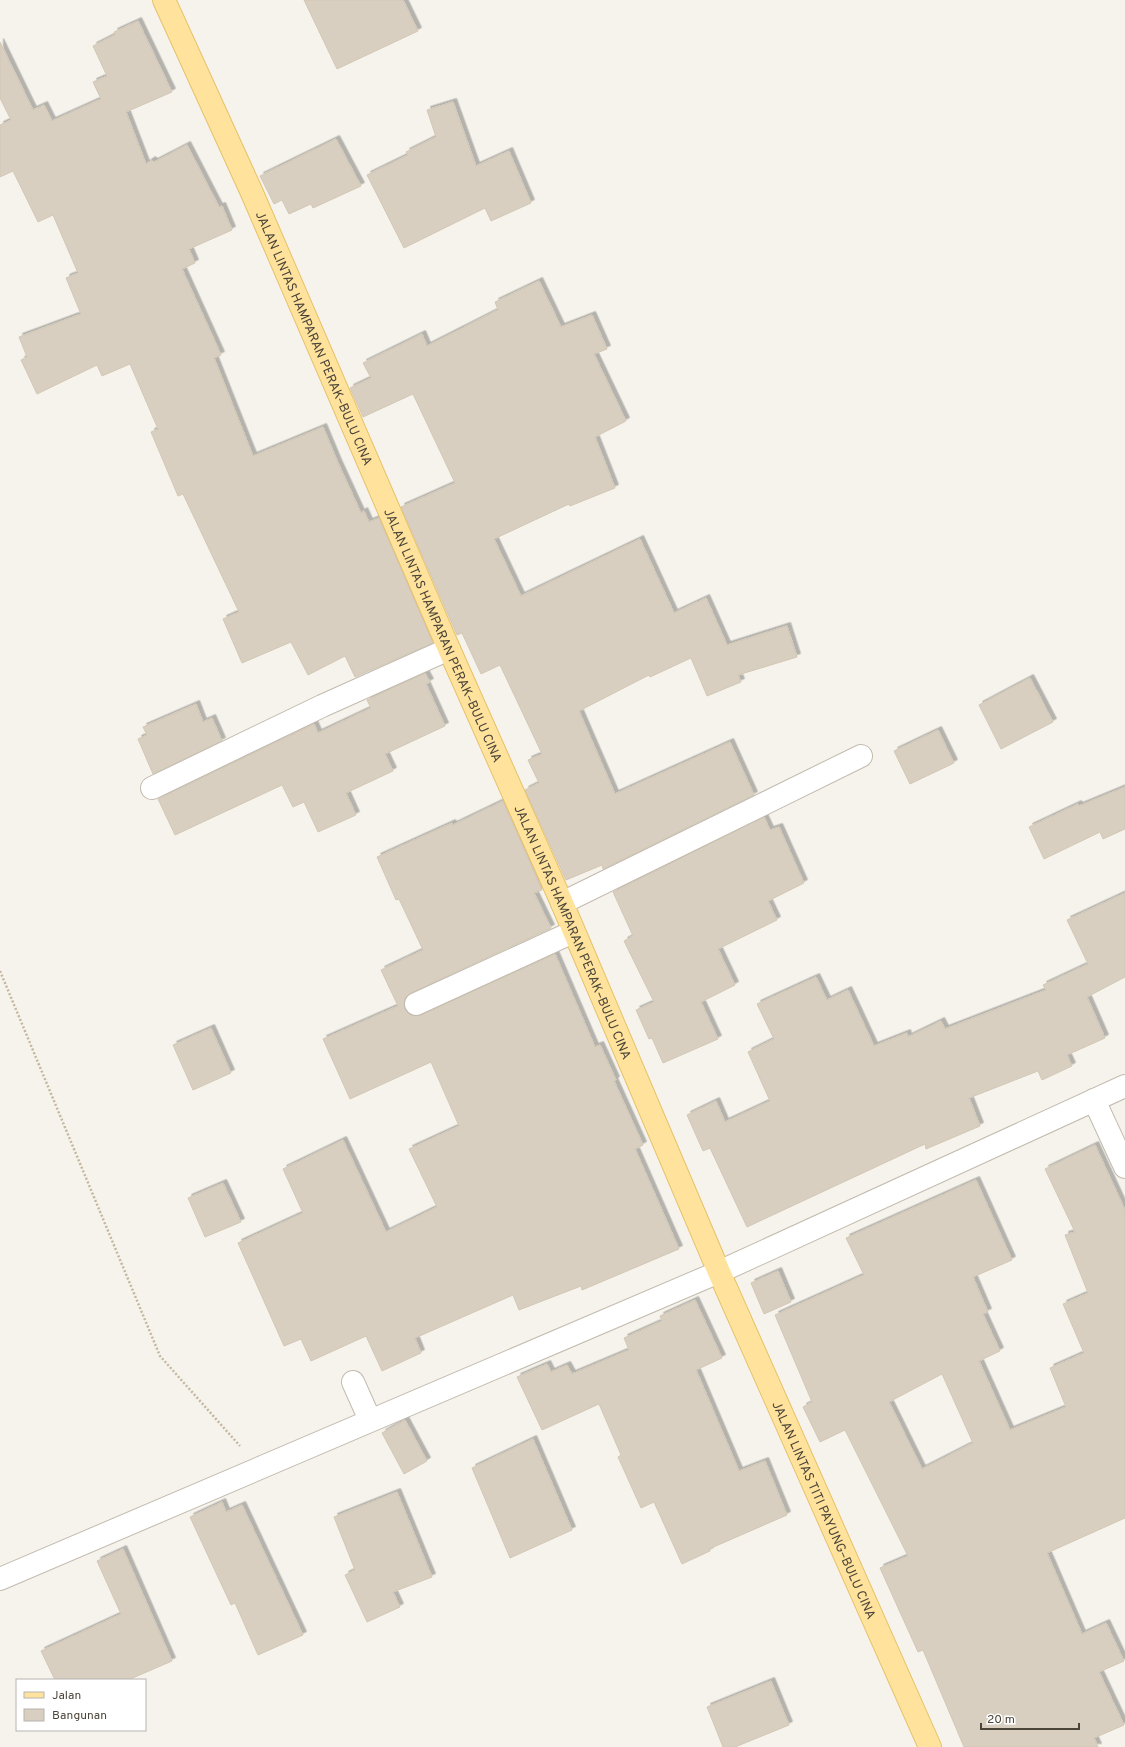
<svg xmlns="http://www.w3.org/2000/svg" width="1125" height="1747" font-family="Overpass,sans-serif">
  <defs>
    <filter id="shadow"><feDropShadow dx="3.5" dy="-3.5" stdDeviation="0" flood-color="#0004"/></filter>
  </defs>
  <rect width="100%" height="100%" fill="#f6f3ec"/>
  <path fill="#d8cfc1" stroke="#d3c7b4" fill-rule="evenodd" filter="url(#shadow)" d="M 304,0 L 403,0 L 418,31 L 337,69 Z
    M 138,21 L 172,92 L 126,112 L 146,164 L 152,160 L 154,162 L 187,145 L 219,207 L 222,206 L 232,230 L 189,249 L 195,263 L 182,269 L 221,355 L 214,358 L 253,456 L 323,427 L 338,463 L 361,513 L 364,511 L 369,522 L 379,518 L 433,643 L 355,677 L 345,656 L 308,675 L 291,642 L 242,663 L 223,619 L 239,612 L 183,494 L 178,496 L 151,432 L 158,429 L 130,364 L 102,376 L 97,365 L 37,394 L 21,360 L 27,357 L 19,337 L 81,314 L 66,278 L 78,273 L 53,215 L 38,222 L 13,171 L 0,177 L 0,125 L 11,120 L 0,98 L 0,42 L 33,110 L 44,105 L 52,121 L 101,99 L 93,82 L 107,76 L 93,46 L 115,35 L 114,32 Z
    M 453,102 L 476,166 L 509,151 L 531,203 L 491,221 L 485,208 L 404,248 L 367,175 L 408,155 L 406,152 L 436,137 L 427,110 Z
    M 336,139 L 361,186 L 313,208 L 311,204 L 289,214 L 282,200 L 274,204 L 260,176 Z
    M 539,281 L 561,327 L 592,315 L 607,349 L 594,354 L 626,421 L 595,437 L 615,488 L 570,506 L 569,504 L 494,539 L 521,596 L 640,539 L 674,613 L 706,598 L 727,645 L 787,626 L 797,657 L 738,675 L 741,682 L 707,696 L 691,658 L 650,677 L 649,675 L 579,711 L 615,794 L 730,742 L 754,795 L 603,869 L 602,865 L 566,880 L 525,790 L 539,783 L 528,760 L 542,754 L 500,665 L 481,674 L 462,633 L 457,635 L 401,507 L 455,483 L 413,394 L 363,417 L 350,388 L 371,378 L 363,363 L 422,334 L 427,346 L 498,310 L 495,302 Z
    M 425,673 L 430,682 L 426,684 L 445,726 L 385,754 L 393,771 L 346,793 L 356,815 L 318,832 L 304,802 L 293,807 L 282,785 L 175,835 L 158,799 L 314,724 L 318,733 L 371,708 L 367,700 Z
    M 1030,678 L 1053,722 L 1001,749 L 979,705 Z
    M 196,704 L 203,722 L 212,718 L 222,741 L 153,774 L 138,739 L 147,735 L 143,727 Z
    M 938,730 L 954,763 L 910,784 L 894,751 Z
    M 1125,787 L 1125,829 L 1103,839 L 1100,832 L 1044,859 L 1029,827 L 1078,804 L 1079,806 Z
    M 503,801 L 542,890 L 534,893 L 551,928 L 411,993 L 406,997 L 404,1002 L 405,1009 L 409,1014 L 415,1016 L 421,1015 L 555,954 L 595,1047 L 600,1045 L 616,1080 L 614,1081 L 643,1145 L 635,1149 L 679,1249 L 582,1290 L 581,1286 L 519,1310 L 513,1295 L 415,1338 L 421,1353 L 382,1371 L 366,1336 L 311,1361 L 301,1339 L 284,1346 L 238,1243 L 303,1213 L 283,1169 L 343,1140 L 386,1232 L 437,1207 L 409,1149 L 459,1126 L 431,1062 L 350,1099 L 323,1039 L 398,1006 L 381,970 L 423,950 L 399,899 L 396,900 L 377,857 L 452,823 L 453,825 Z
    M 764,817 L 770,830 L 779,827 L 804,883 L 768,901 L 777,920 L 718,949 L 735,985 L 701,1002 L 718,1039 L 663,1063 L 652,1038 L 649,1039 L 636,1010 L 654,1002 L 624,941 L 633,936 L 613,892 Z
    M 1125,893 L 1125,977 L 1087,997 L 1105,1038 L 1067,1055 L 1072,1066 L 1042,1080 L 1038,1071 L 969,1098 L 980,1126 L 926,1149 L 925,1144 L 747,1227 L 710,1148 L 703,1151 L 687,1115 L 716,1101 L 725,1122 L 770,1101 L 748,1052 L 774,1039 L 757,1004 L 816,977 L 827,1000 L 848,990 L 874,1046 L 907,1033 L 908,1037 L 941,1021 L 945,1029 L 1046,990 L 1043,985 L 1088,964 L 1067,920 Z
    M 211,1028 L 231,1073 L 193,1090 L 173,1045 Z
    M 1095,1145 L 1125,1210 L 1125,1518 L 1047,1553 L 1082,1634 L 1106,1623 L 1124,1661 L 1099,1672 L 1124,1725 L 1094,1738 L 1098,1747 L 964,1747 L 923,1650 L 918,1652 L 880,1568 L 908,1556 L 845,1430 L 820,1442 L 803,1407 L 812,1402 L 775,1315 L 864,1275 L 846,1238 L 976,1180 L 1012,1260 L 973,1277 L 988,1312 L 983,1314 L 1000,1351 L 979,1361 L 1010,1430 L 1066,1407 L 1050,1368 L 1084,1353 L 1063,1304 L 1088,1293 L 1065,1235 L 1075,1232 L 1045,1169 ZM 942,1374 L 973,1443 L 922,1469 L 889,1402 Z
    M 223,1183 L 241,1222 L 205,1237 L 188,1198 Z
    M 778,1271 L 791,1302 L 764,1314 L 751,1283 Z
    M 695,1300 L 722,1358 L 696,1370 L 739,1471 L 765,1461 L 787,1515 L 709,1549 L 710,1551 L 682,1564 L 654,1502 L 641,1508 L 618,1457 L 621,1455 L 599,1404 L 542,1430 L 517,1377 L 547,1364 L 551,1372 L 567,1365 L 572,1374 L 629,1350 L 624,1338 L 662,1321 L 660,1316 Z
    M 405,1420 L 427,1461 L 404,1474 L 382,1433 Z
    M 533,1439 L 572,1530 L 510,1558 L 472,1468 Z
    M 397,1492 L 432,1577 L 393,1592 L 400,1607 L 367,1622 L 345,1575 L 355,1570 L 334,1517 Z
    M 222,1502 L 226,1512 L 242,1505 L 303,1635 L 258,1655 L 235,1603 L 231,1605 L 190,1517 Z
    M 123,1549 L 172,1661 L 128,1680 L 55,1680 L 41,1651 L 121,1614 L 97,1561 Z
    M 771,1681 L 789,1725 L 735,1747 L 723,1747 L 707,1707 Z"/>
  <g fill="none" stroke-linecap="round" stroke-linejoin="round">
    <g stroke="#c2bbae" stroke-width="24">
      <path id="minor" d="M 152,788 L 322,706 L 449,649
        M 562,903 L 861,756
        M 416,1004 L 573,932
        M 1094,1100 L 1125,1167
        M 353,1382 L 370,1420"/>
    </g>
    <g stroke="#c2bbae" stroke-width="24">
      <path id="tertiary" d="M 0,1579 L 719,1272 L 1125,1086"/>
    </g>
    <g stroke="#e6c16a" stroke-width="24">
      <g id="primary">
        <path id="s1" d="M 164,0 L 252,193 L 449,649 L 562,903 L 719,1272 L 930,1747"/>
      </g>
    </g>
    <path stroke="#c4b79f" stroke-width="2.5" stroke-dasharray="2 2" stroke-linecap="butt" d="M 0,971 L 160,1356 L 240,1446"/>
    <use href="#minor" stroke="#fff" stroke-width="22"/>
    <use href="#tertiary" stroke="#fff" stroke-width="22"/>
    <use href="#primary" stroke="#ffe39c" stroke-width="22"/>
  </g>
  <g text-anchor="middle" stroke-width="3" stroke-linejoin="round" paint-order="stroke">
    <g font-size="13" fill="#4b4439" stroke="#fff">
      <text dy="5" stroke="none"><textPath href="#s1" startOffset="370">JALAN LINTAS HAMPARAN PERAK–BULU CINA</textPath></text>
      <text dy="5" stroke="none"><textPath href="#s1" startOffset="694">JALAN LINTAS HAMPARAN PERAK–BULU CINA</textPath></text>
      <text dy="5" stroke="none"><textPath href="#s1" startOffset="1018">JALAN LINTAS HAMPARAN PERAK–BULU CINA</textPath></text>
      <text dy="5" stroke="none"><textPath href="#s1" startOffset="1648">JALAN LINTAS TITI PAYUNG–BULU CINA</textPath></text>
    </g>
  </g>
  <rect x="16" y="1679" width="130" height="52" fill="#ffffff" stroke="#b7b4b0"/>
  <rect x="24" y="1692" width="20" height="6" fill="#ffe39c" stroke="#b7b4b0"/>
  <text x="52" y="1699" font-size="12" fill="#4b4439">Jalan</text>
  <rect x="24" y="1709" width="20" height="12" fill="#d8cfc1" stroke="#b7b4b0"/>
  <text x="52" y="1719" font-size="12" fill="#4b4439">Bangunan</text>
  <path d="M981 1723v6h98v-6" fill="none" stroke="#4b4439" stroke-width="2"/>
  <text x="987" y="1723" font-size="12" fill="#4b4439" stroke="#ffffff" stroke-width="3" paint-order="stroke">20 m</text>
</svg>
